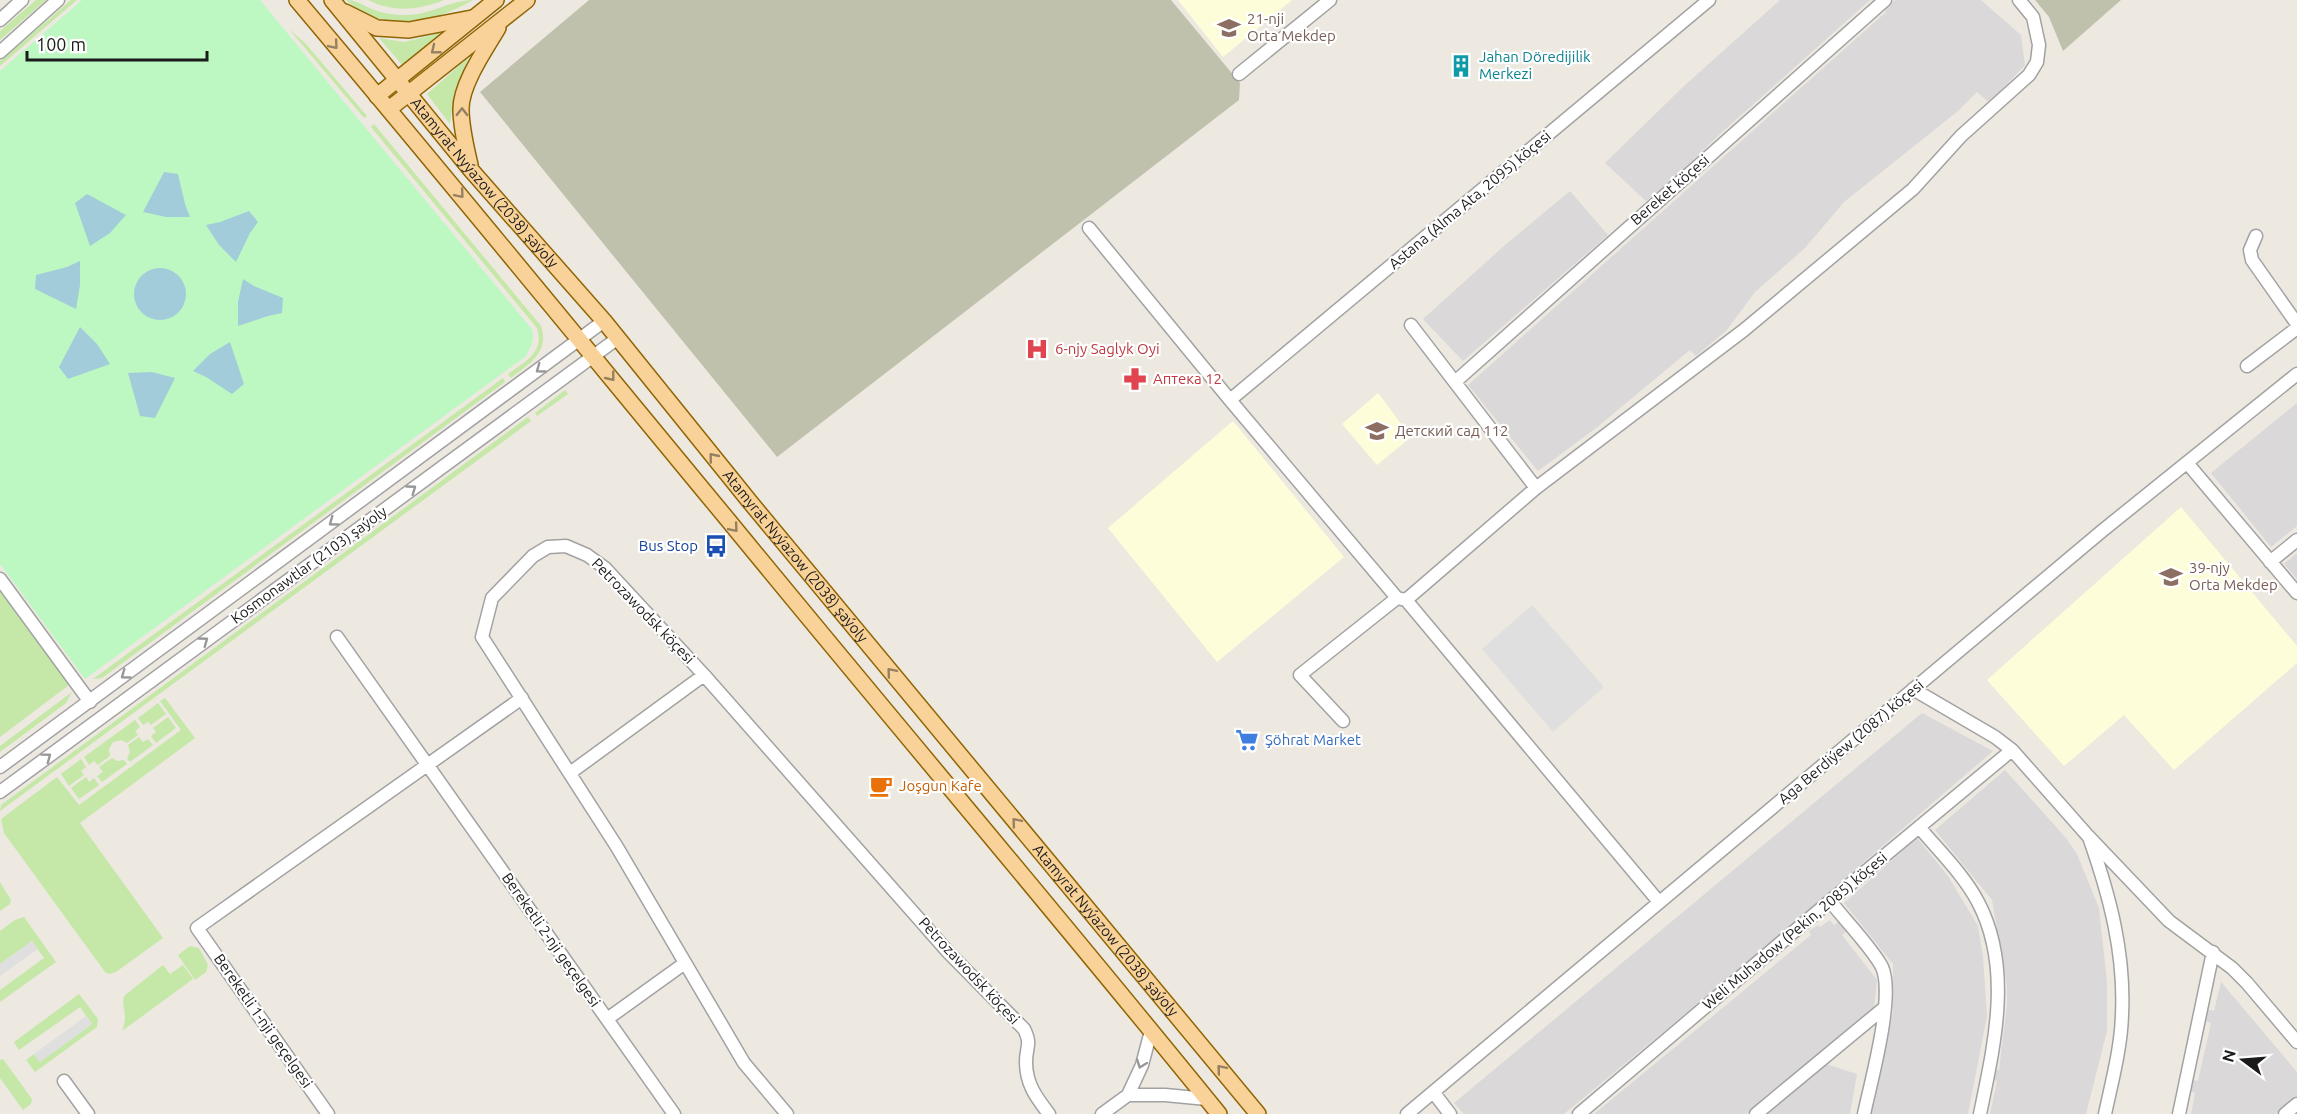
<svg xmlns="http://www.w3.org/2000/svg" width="2297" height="1114" font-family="Ubuntu,sans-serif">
  <rect width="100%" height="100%" fill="#ede9e1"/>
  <path fill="#dad8d8" d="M 1780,0 L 1870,0 L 1720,134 L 1666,186 L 1646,201 L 1605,163 L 1684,86 Z
    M 1895,0 L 1981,0 L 2021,35 L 2025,65 L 1992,100 L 1987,101 L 1977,92 L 1958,111 L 1844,202 L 1805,248 L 1755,292 L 1726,331 L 1696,356 L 1690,350 L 1596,428 L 1538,471 L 1468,385 L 1886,12 L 1885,9 Z
    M 1570,191 L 1608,235 L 1463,361 L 1423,319 L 1505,245 Z
    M 2297,403 L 2297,526 L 2271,547 L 2211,473 Z
    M 2297,553 L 2297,579 L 2284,564 Z
    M 1922,713 L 1993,751 L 1749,961 L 1564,1114 L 1464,1114 L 1454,1103 Z
    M 2005,770 L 2066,838 L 2077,854 L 2099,908 L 2107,982 L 2107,1031 L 2086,1114 L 1990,1114 L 1997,1081 L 1991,1079 L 1993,1069 L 1999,1070 L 2007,1004 L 2007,987 L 2001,945 L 1997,945 L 1994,932 L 1997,930 L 1992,900 L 1935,830 Z
    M 1917,838 L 1948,876 L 1978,926 L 1983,956 L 1987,1016 L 1968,1114 L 1870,1114 L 1883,1045 L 1887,1045 L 1893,1012 L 1893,964 L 1844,903 Z
    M 1830,920 L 1834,925 L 1838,922 L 1846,932 L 1842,935 L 1877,980 L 1874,1009 L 1746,1114 L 1594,1114 L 1811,935 L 1809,931 L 1818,925 L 1820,927 Z
    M 2221,982 L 2297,1072 L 2297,1095 L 2275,1114 L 2191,1114 L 2195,1093 L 2188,1091 L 2190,1079 L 2198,1081 L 2211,1023 L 2202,1020 L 2205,1009 L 2214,1011 Z
    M 1826,1064 L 1857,1074 L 1850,1114 L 1766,1114 Z"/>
  <path fill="#fdfed9" d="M 1178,0 L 1292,0 L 1223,57 Z
    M 1378,393 L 1411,437 L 1377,465 L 1342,424 Z
    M 1233,421 L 1344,557 L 1217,662 L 1108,528 Z
    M 2181,507 L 2297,646 L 2297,663 L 2174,770 L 2124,715 L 2064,766 L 1987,680 Z"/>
  <path fill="#c0c1ad" d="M 589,0 L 1171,0 L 1240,83 L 1239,100 L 777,457 L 480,92 Z
    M 2035,0 L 2121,0 L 2063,51 L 2049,17 Z"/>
  <path fill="#c5e7a7" d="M 36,0 L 46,0 L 0,40 L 0,31 Z
    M 71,0 L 77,0 L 0,66 L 0,61 Z
    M 346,0 C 357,0 362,5 372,9 C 382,13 393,15 404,15 C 429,16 450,0 473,0 C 434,23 382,34 346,0 Z
    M 368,0 L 444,0 C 419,10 394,13 368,0 Z
    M 289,29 L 306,44 L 367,116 L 364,118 Z
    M 440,33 L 445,33 L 403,66 L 379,38 L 404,42 Z
    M 469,57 L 455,90 L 450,124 L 427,94 Z
    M 374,124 L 541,326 C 550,352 529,364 511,378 L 508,374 C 525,362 545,352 537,328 L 371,127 Z
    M 503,378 L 505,382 L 102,678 L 93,679 Z
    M 565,390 L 568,394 L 537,416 L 535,413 Z
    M 528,417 L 531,421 L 0,811 L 1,805 Z
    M 0,590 L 69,685 L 0,737 Z
    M 72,692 L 66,703 L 0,752 L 0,746 Z
    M 165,698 L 195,738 L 80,823 L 163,938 L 116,972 L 109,974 L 105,972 L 4,833 L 1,819 L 57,777 L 79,805 L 181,730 L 160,701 Z
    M 158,703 L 166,714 L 151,725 L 148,722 L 143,725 L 138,718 Z
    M 168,717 L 176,728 L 156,743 L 151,736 L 156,732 L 153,728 Z
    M 135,720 L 140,727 L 135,731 L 138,735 L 127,743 L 121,740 L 113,742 L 109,749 L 110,756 L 98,765 L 94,761 L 89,765 L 84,757 Z
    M 139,737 L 143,742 L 148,739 L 153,745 L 130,762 L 127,758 L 130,752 L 128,745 Z
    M 112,758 L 117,761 L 124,760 L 127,764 L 102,782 L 97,776 L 103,772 L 99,767 Z
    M 81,759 L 86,767 L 81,771 L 84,775 L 69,786 L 61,774 Z
    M 86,777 L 89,782 L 94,778 L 99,785 L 79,799 L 71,788 Z
    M 0,882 L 11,900 L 10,904 L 0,911 Z
    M 24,917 L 56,962 L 0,1002 L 0,990 L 44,958 L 32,941 L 0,964 L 0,931 L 15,920 Z
    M 190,946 L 199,948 L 208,965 L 206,972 L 195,980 L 178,955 Z
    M 163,965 L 170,974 L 183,965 L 193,979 L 122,1031 C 129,1014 121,1009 124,996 Z
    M 79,994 L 98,1019 L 97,1027 L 35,1072 L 26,1060 L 34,1054 L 40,1062 L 92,1024 L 80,1007 L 19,1050 L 14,1042 Z
    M 3,1059 L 32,1099 L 31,1104 L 23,1110 L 0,1078 L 0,1060 Z"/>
  <path fill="#bdf8c3" d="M 82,0 L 260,0 L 531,328 C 536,339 531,346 526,356 L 85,679 L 0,564 L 0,71 Z"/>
  <path fill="#dfdfdf" d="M 1532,605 L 1604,687 L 1553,732 L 1482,649 Z
    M 32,941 L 38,949 L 0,976 L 0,964 Z
    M 86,1016 L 92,1024 L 40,1062 L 34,1054 Z"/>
  <path fill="#a2ccda" d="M 164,172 L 178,174 L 185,204 L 190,217 L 166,217 L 143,212 Z
    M 87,194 L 126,215 L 110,233 L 90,246 L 75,203 Z
    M 249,211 L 258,222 L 250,233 L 236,262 L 219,245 L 206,225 L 220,222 Z
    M 80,261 L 80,285 L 76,309 L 35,289 L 36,275 L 67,267 Z
    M134 294a26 26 0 1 1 52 0a26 26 0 1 1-52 0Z
    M 243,279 L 254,286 L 283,298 L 282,313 L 268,316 L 238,326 L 238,302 Z
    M 80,327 L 97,344 L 110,364 L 68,379 L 59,367 Z
    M 230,342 L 244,384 L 232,394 L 206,377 L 193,371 L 210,354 Z
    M 152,372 L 175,378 L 155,418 L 140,416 L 128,373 Z"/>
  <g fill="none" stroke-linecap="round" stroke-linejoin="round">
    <g stroke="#a2a2a2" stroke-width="15">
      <path id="minor" d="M 0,20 L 22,0
        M 0,52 L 58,0
        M 1239,74 L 1330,0
        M 1089,228 L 1230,400 L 1397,598 L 1406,600 L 1659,902
        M 2256,236 L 2250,250 L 2252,260 L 2297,324
        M 1411,325 L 1536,488
        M 2247,366 L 2297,328
        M 1456,381 L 1885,0
        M 1230,400 L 1709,0
        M 2188,464 L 2297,593
        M 2270,562 L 2297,540
        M 0,579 L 90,702
        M 1406,600 L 1536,488 L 1744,330 L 1913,189 L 1961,136 L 2029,75 L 2037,62 L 2039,45 L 2033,17 L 2019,0
        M 337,637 L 674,1114
        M 1913,689 L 1995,737 L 2012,750 L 2088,836 L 2169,921 L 2232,968 L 2247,983 L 2297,1042
        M 1343,721 L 1300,675 L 1397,598
        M 0,767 L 604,321
        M 570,773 L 704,675
        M 0,792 L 618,338
        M 1919,827 C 1939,851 1964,875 1978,902 C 2013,968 1994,1046 1980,1114
        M 2090,840 C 2110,897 2125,954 2122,1015 C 2121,1048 2112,1081 2105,1114
        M 1830,901 C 1844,919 1873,949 1882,967 C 1895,996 1871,1081 1864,1114
        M 607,1019 L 685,963
        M 64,1081 L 88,1114
        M 1434,1093 L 1450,1114
        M 1128,1095 L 1165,1095 L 1207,1099
        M 328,1114 L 197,928 L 522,698
        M 787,1114 L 744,1063 L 617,847 L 482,637 L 492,598 L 533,556 L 548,547 L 566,546 L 587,555 L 605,568 L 704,675 L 948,952 L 1024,1029 C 1032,1045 1026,1046 1026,1062 C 1026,1084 1036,1097 1049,1114
        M 1102,1114 L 1128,1095 L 1142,1065 L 1151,1031
        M 1407,1114 L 2102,531 L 2297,374
        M 1579,1114 L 1830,901 L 2012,750
        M 1756,1114 L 1884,1008
        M 2179,1114 L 2213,952
        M 2285,1114 L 2297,1104"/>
    </g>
    <g stroke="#906503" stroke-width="18">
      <g id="major">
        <path d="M 297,0 C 442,172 585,347 728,520 C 891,719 1057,914 1219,1114"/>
        <path id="s1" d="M 332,0 L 471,170 L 604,321 L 750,502 L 1258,1114"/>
        <path d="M 345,12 L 377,28 L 409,30 L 472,18"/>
        <path d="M 377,96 L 496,0"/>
        <path d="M 389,109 L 527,0"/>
        <path d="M 470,165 C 466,147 461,128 461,109 C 461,84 485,50 498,28"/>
      </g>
    </g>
    <use href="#minor" stroke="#fff" stroke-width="12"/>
    <use href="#major" stroke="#f9d29a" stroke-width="15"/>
  </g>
  <defs><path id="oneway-chevron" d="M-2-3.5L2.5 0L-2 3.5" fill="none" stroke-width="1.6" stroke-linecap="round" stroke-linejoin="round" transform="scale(1.5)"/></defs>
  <g stroke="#958061">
    <use href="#oneway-chevron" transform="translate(334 45) rotate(50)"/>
    <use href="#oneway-chevron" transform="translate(435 50) rotate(141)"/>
    <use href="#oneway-chevron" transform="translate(462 112) rotate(-89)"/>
    <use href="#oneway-chevron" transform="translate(460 194) rotate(50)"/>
    <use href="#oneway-chevron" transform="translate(611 377) rotate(51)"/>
    <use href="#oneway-chevron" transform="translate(713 457) rotate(-129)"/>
    <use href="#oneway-chevron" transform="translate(734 528) rotate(50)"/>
    <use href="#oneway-chevron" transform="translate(891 672) rotate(-130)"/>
    <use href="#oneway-chevron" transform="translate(1016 822) rotate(-130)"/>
    <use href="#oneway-chevron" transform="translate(1221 1069) rotate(-130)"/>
  </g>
  <g stroke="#989898">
    <use href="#oneway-chevron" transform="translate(540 369) rotate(144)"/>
    <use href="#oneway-chevron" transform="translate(412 489) rotate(-36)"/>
    <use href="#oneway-chevron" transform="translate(333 522) rotate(144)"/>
    <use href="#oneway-chevron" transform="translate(204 641) rotate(-36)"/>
    <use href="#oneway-chevron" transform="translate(125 675) rotate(144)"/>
    <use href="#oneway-chevron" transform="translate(47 757) rotate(-37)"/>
    <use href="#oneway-chevron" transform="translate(1141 1064) rotate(110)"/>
  </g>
  <defs>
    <g id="school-bare" transform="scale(1.8)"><path d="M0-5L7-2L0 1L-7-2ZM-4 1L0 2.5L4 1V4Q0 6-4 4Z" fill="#8d6e63" stroke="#fff" stroke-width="2.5" paint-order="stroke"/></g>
    <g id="building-bare" transform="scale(1.8)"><path d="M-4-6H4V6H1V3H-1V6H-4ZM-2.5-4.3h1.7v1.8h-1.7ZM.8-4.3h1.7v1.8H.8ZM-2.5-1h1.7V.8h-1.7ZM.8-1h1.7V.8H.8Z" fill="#0f9aa8" stroke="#fff" stroke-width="2.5" paint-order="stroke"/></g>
    <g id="hospital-bare" transform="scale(1.8)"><path d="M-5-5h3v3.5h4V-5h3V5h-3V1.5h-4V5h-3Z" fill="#e0444e" stroke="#fff" stroke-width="2.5" paint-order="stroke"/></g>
    <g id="pharmacy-bare" transform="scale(1.8)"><path d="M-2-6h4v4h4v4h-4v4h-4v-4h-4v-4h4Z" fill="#e0444e" stroke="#fff" stroke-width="2.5" paint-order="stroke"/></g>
    <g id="bus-bare" transform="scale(1.8)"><path d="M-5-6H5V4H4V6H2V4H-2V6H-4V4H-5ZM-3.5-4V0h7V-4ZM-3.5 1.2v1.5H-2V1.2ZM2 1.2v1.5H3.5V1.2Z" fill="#1a4fb4" stroke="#fff" stroke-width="2.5" paint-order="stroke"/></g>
    <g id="supermarket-bare" transform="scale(1.8)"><path d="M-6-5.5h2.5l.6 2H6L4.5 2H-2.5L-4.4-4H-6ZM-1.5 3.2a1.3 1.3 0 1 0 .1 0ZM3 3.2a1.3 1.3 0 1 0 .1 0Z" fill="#3f7fe0" stroke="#fff" stroke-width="2.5" paint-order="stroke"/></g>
    <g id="cafe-bare" transform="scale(1.8)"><path d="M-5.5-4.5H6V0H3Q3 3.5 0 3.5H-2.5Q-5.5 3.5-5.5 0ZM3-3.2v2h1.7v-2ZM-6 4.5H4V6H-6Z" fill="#e8710a" stroke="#fff" stroke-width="2.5" paint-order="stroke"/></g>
  </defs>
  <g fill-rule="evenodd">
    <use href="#school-bare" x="1229" y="28"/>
    <use href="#building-bare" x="1461" y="66"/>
    <use href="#hospital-bare" x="1037" y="349"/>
    <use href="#pharmacy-bare" x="1135" y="379"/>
    <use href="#school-bare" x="1377" y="431"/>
    <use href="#bus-bare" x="716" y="546"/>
    <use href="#school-bare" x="2171" y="577"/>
    <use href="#supermarket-bare" x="1247" y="740"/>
    <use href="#cafe-bare" x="881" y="786"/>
  </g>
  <g text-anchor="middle" stroke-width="4.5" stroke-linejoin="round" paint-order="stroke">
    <g font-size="15" fill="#785e54" stroke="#fff" text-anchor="start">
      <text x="1247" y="24">21-nji<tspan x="1247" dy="17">Orta Mekdep</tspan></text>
      <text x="1395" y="436">Детский сад 112</text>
      <text x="2189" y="573">39-njy<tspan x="2189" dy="17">Orta Mekdep</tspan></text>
    </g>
    <g font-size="15" fill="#0d838f" stroke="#fff" text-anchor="start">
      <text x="1479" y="62">Jahan Döredijilik<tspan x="1479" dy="17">Merkezi</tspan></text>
    </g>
    <g font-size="15" fill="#1b1b1b" stroke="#fff">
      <text dy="5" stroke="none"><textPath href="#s1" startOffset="238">Atamyrat Nyýazow (2038) şaýoly</textPath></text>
      <text transform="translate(1670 190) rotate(-41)" y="5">Bereket köçesi</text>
      <text transform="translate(1470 200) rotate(-40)" y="5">Astana (Alma Ata, 2095) köçesi</text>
      <text dy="5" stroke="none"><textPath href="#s1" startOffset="724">Atamyrat Nyýazow (2038) şaýoly</textPath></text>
      <text transform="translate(309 565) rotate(-36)" y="5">Kosmonawtlar (2103) şaýoly</text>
      <text transform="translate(643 611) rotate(46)" y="5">Petrozawodsk köçesi</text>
      <text transform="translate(1851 742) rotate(-40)" y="5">Aga Berdiýew (2087) köçesi</text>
      <text dy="5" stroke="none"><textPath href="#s1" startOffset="1210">Atamyrat Nyýazow (2038) şaýoly</textPath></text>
      <text transform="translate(1795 931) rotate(-40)" y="5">Weli Muhadow (Pekin, 2085) köçesi</text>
      <text transform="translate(551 940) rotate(55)" y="5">Bereketli 2-nji geçelgesi</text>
      <text transform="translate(969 971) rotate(47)" y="5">Petrozawodsk köçesi</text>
      <text transform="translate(263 1021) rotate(55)" y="5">Bereketli 1-nji geçelgesi</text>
    </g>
    <g font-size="15" fill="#be3a42" stroke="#fff" text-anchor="start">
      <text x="1055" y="354">6-njy Saglyk Oyi</text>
      <text x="1153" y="384">Аптека 12</text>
    </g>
    <g font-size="15" fill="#164399" stroke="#fff" text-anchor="end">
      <text x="698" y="551">Bus Stop</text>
    </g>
    <g font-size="15" fill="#366cbe" stroke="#fff" text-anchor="start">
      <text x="1265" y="745">Şöhrat Market</text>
    </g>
    <g font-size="15" fill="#c56008" stroke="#fff" text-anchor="start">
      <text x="899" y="791">Joşgun Kafe</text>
    </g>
  </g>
  <g transform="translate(2243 1060) rotate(286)" stroke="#ffffff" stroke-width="4.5" paint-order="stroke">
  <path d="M0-4.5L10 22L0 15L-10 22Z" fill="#1b1b1b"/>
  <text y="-9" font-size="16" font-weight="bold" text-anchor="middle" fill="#1b1b1b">N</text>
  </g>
  <path d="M27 51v9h180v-9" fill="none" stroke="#1b1b1b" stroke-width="3"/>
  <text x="36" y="51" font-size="18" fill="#1b1b1b" stroke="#ffffff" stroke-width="4.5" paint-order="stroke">100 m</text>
</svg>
